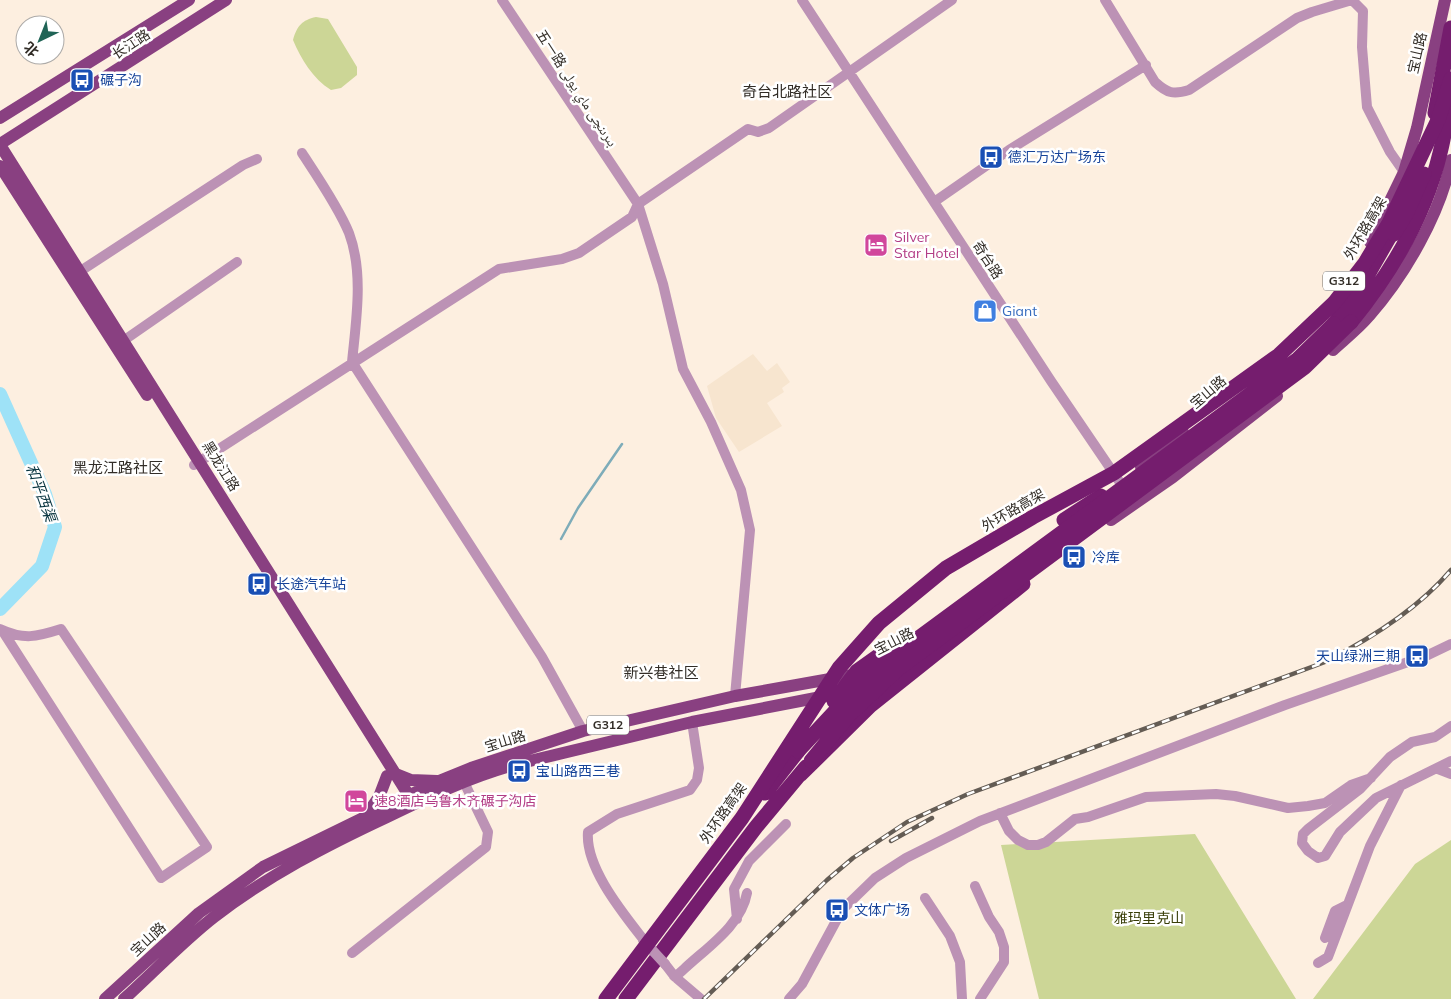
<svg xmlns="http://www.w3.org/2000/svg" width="1451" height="999" font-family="Mulish,'Noto Naskh Arabic','Noto Sans SC',sans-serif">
  <rect width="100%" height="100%" fill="#fdefe0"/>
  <path fill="#f7e5cf" d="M 753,354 L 767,371 L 777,363 L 790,382 L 782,388 L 784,392 L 767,403 L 782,426 L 739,452 L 716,418 L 707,386 Z"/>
  <path fill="#ccd696" d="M 316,17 L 328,19 L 357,67 L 357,75 L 341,88 L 331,90 C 313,79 301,59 293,40 C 297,26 302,20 316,17 Z
    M 1195,834 L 1296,999 L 1039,999 L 1001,845 Z
    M 1451,840 L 1451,999 L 1313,999 L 1415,864 Z"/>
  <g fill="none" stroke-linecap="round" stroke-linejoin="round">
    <path stroke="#7eacb9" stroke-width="2.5" d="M 561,539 L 578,508 L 622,444"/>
    <path stroke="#9ee2f7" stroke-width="14" d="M 0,394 L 45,494 L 55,527 L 42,566 L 0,609"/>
    <path stroke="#bc92b5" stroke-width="10" d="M 502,0 L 638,204 L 748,129 L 758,132 L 769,128 L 952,0
      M 802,0 L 1051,381 L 1121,484
      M 1105,0 L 1155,82 C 1167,93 1173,95 1189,90 L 1297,18 L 1312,12 L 1352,0 L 1363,11 L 1362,47 L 1367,107 L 1390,152 L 1404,172
      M 302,153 C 317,176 339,208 349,233 C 364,273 356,321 352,362 L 542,657 L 583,731
      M 934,202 L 1009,150 L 1146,65
      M 638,204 L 663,284 L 683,369 L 711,422 L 741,490 L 750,530 L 735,696
      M 79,272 L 243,165 L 257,159
      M 123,341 L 237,262
      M 194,465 L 499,269 L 562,259 L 579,253 L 632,217 L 638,204
      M 0,629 C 24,640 36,637 61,629 L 207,847 L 161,878 L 2,630
      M 1451,726 L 1435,737 L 1412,742 L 1390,757 L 1360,789 L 1308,829 L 1303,834 L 1302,843 L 1308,851 L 1318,858 L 1325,856 L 1340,832 L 1376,798 L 1451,761
      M 1438,769 L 1451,774
      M 1000,813 L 1009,831 L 1018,840 L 1028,845 L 1038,845 L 1046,842 L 1075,819 L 1088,817 L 1146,797 L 1216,794 L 1235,796 L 1288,808 L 1308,806 L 1325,803 L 1351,785 L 1371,778
      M 975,886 L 989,917 L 999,932 L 1004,947 L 1004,962 L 980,999
      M 925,898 L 950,936 L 960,962 L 962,999
      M 737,919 L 734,889 L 749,861 L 786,824
      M 1325,938 L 1335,911 L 1347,905
      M 643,939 C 622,912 585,867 588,832 L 617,814 L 690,790 L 697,780 L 699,768 L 692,722
      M 352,953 L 486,847 L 488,832 L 464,782
      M 1318,963 L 1328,957 L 1370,846 L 1401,785
      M 665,964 L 675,977 L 683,970 C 706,948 741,926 747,893
      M 674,976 L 701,999
      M 789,999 L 802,984 L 842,910 L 875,878 L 906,858 L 980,821 L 1285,705 L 1428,655 L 1451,644"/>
    <path stroke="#894081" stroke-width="12" d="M 0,118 L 189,0
      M 0,144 L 226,0
      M 0,145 L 413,802
      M 0,166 L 147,395
      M 1370,242 L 1404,172 L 1417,128 L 1445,0
      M 1333,350 C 1345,339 1359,328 1369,316 C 1405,275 1441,213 1451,160
      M 1141,467 L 1183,432
      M 1111,520 L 1173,477 L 1277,396
      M 396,774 L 411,780 L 437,781
      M 368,813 L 379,797 L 387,776
      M 105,999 L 199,913 L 263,867 L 439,781 L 471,768 L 583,731 L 735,696 L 858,674
      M 124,999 C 154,972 182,942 214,917 C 267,876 327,845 387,817 C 430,796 472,776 517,764 L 692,722 L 826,696"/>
    <path stroke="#751d6e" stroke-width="15" d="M 1435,113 L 1451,28
      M 1351,322 C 1391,273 1425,216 1440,153 C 1445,134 1447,115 1451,96
      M 1334,324 L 1363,283 L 1398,222
      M 1064,520 L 1101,496
      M 800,775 L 870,706 L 1023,584
      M 765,793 L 798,751
      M 626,999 L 756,827 L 806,767"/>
    <g stroke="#645c54" stroke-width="4.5">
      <path id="rail" d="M 891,841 L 932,818
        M 704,999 L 827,880 L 853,858 L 907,822 L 968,794 L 1325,662 C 1370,639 1418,609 1451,570"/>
    </g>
    <use href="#rail" stroke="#fff" stroke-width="2.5" stroke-dasharray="8" stroke-linecap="butt"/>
    <path stroke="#bc92b5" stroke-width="10" d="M 643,940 L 665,964"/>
    <path stroke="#751d6e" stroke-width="15" d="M 1394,234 L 1407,212 L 1424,174
      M 834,701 L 857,671 L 895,644
      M 798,751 L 839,707 L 890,659 L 1298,359 L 1334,324
      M 811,761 L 849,715 L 898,669 L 1305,367 L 1351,322
      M 606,999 L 742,818 L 839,668 L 879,623 L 946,568 L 1033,517 L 1114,473 L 1279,355 L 1334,303 L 1365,263 L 1389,223 L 1438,120 L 1451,79"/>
  </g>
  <defs>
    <g id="bus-square" transform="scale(1.25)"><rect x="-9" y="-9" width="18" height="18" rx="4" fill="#1a4fb4" stroke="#fff"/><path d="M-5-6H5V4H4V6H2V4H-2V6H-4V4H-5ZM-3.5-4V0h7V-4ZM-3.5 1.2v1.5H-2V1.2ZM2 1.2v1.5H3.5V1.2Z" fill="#fff"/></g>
    <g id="hotel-square" transform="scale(1.25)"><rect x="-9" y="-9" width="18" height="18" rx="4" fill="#d1479c" stroke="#fff"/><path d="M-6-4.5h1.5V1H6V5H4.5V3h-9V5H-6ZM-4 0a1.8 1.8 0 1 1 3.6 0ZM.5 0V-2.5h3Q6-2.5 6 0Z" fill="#fff"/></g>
    <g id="shop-square" transform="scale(1.25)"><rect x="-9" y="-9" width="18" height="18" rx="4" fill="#3f7fe0" stroke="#fff"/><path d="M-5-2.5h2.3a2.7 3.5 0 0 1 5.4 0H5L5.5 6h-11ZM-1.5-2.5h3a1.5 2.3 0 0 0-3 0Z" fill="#fff"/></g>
  </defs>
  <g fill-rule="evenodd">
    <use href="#bus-square" x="82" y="80"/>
    <use href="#bus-square" x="991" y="157"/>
    <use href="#hotel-square" x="876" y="245"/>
    <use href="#shop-square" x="985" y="311"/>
    <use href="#bus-square" x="1074" y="557"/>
    <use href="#bus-square" x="259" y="584"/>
    <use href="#bus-square" x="1417" y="656"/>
    <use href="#bus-square" x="519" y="771"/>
    <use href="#hotel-square" x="356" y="801"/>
    <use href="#bus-square" x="837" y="910"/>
  </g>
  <g text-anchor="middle" stroke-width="5" stroke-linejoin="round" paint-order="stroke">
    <g fill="#fff" stroke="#706c68" stroke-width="1">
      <rect x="1323" y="271.5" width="42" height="19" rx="4"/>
      <rect x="587" y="715.5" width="42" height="19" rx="4"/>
    </g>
    <g font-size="12" font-weight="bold" fill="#322d27">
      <text x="1344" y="285">G312</text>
      <text x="608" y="729">G312</text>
    </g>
    <g font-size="14" fill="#322d27" stroke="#fff">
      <text transform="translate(131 44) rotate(-33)" y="5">长江路</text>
      <text transform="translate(1417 53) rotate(-77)" y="5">宝山路</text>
      <text transform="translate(577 88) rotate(57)" y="5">五一路 بىرىنچى ماي يولى</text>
      <text transform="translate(1365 228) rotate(-60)" y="5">外环路高架</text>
      <text transform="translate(988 260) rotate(57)" y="5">奇台路</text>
      <text transform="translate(1208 392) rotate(-40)" y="5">宝山路</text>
      <text transform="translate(221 466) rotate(58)" y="5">黑龙江路</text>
      <text transform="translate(1013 510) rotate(-30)" y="5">外环路高架</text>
      <text transform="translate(894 641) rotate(-27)" y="5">宝山路</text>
      <text transform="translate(505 741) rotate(-17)" y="5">宝山路</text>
      <text transform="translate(723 813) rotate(-55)" y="5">外环路高架</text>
      <text transform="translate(148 939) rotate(-43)" y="5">宝山路</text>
    </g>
    <g font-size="14" fill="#164399" stroke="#fff" text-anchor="start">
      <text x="100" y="85">碾子沟</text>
      <text x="1008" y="162">德汇万达广场东</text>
      <text x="1092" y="562">冷库</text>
      <text x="276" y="589">长途汽车站</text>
      <text x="1400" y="661" text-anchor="end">天山绿洲三期</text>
      <text x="536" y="776">宝山路西三巷</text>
      <text x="854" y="915">文体广场</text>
    </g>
    <g font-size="14" fill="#b23c85" stroke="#fff" text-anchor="start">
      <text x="894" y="242">Silver<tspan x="894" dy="16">Star Hotel</tspan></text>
      <text x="374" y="806">速8酒店乌鲁木齐碾子沟店</text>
    </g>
    <g font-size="14" fill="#366cbe" stroke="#fff" text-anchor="start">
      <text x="1002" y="316">Giant</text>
    </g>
    <g font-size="14" fill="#393e08" stroke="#fff">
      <text x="1149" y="923">雅玛里克山</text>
    </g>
    <g font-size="15" fill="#322d27" stroke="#fff">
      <text x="787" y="97">奇台北路社区</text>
      <text x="118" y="473">黑龙江路社区</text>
      <text x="661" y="678">新兴巷社区</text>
    </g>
    <g font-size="15" font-style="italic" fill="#093540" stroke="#fff">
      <text transform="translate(41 493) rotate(70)" y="5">和平西渠</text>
    </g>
  </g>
  <g transform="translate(40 40) rotate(223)"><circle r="24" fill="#ffffff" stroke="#adaba9"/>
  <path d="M0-4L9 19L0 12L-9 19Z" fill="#206456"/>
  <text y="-8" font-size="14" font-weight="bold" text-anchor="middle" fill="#322d27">北</text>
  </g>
</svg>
